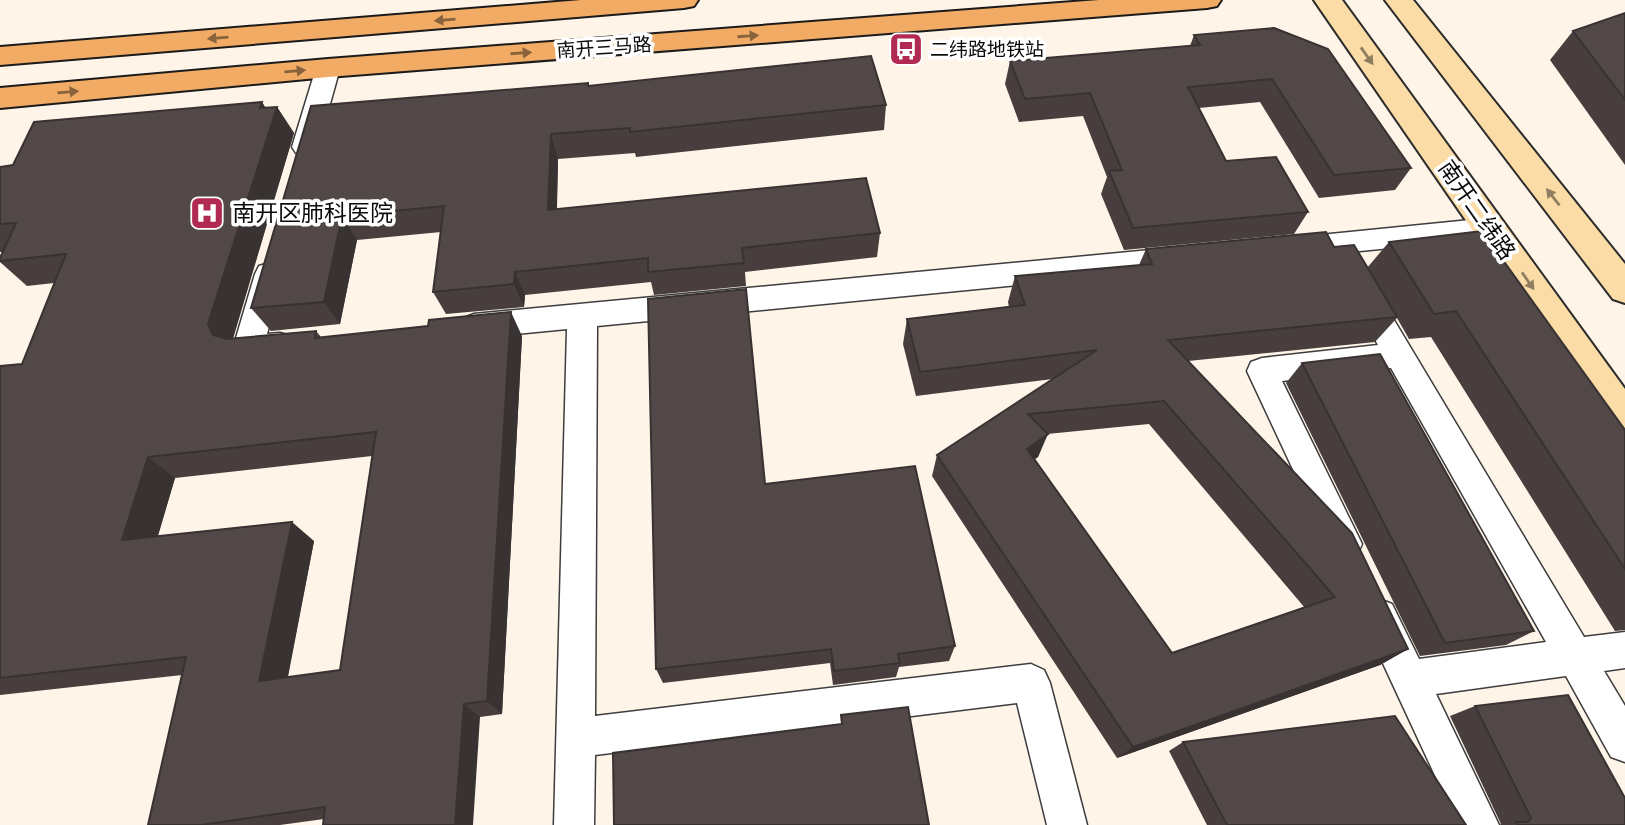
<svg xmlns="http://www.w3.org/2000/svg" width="1625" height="825" font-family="'Source Serif 4','Noto Sans SC',serif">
  <rect width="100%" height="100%" fill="#fef4e8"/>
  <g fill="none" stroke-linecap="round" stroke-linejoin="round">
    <g stroke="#3d3d3d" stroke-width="3">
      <path id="minor" d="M 328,60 L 336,63 L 340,68 L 318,147 L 314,153 L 305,156 L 296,153 L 292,147 L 316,68 L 320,63 Z
        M 1490,218 L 1500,221 L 1504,228 L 1500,235 L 1490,238 L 1290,258 L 1280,255 L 1276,248 L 1280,241 L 1290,238 Z
        M 1182,247 L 1192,250 L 1196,258 L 1192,266 L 1182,269 L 597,326 L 595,716 L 1031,664 L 1044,670 L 1050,683 L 1087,825 L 1047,825 L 1017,703 L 595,755 L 594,825 L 554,825 L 567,329 L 474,338 L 464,334 L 459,326 L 464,318 L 474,314 Z
        M 269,263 L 279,266 L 283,274 L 267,334 L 280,333 L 291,336 L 295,345 L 291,354 C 274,359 254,362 237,357 L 233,348 L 255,274 L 259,266 Z
        M 1363,282 L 1373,285 L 1584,637 L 1625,632 L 1625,668 L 1604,671 L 1625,706 L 1625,762 L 1611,757 L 1566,676 L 1436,694 L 1499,825 L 1458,825 L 1361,616 L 1366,604 L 1379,599 L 1392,604 L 1419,659 L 1546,642 L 1391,368 L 1282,381 L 1362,544 L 1357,555 L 1345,560 L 1333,555 L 1247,371 L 1251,362 L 1262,358 L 1378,345 L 1349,293 L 1353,285 Z"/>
    </g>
    <g stroke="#2c2c2c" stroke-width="4">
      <path id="secondary" d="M 1314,0 L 1342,0 L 1625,389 L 1625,435 L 1611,431 Z
        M 1385,0 L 1413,0 L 1625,264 L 1625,303 L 1613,299 Z"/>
    </g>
    <g stroke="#1b1b1b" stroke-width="4">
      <path id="primary" d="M 581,0 L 698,0 L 694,6 L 684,8 L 0,65 L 0,47 Z
        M 1099,0 L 1221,0 L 1217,6 L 1207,8 L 328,77 L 0,108 L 0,88 L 328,59 Z"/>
    </g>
    <use href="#minor" fill="#fff" fill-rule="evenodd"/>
    <use href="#secondary" fill="#fbdca6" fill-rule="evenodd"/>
    <use href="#primary" fill="#f1ab64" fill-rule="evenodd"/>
  </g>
  <path fill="#473e3d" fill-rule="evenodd" d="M 1625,13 L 1625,165 L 1550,60 L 1573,31 Z
    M 1274,28 L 1411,168 L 1395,190 L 1319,198 L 1260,102 L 1199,108 L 1226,161 L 1308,212 L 1294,234 L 1124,250 L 1101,194 L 1107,177 L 1083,116 L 1019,122 L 1005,84 L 1010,61 L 1190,46 L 1194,35 Z
    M 588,86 L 886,105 L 884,130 L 636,157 L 635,153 L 558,159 L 557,210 L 880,233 L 877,257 L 745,272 L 746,286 L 654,295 L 651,282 L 525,295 L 524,307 L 446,314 L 433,292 L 441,232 L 357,240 L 340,324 L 271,331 L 251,308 L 311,106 Z
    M 262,102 L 265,108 L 277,107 L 294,133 L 233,339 L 316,331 L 321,337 L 522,336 L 502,714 L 480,717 L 324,819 L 280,825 L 148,825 L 182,675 L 0,695 L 0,366 L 22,364 L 54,283 L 27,286 L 0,262 L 0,258 L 3,252 L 0,252 L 0,167 L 13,165 ZM 372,456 L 340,670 L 288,677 L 314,541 L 158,536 L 175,478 Z
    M 1389,242 L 1625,430 L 1625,630 L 1615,631 L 1431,337 L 1409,339 L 1397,318 L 1375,342 L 1188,361 L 1408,649 L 1380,665 L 1117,758 L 932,476 L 937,455 L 1053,379 L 916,396 L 903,344 L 907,319 L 1009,307 L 1008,302 L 1015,276 L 1139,265 L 1146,249 L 1334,247 L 1367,268 ZM 1149,424 L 1305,608 L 1172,653 L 1035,459 L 1038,457 L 1047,434 Z
    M 1302,363 L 1534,631 L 1506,645 L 1420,656 L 1286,383 Z
    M 765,484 L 955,646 L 949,661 L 899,667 L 896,677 L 833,685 L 830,663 L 663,683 L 656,669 Z
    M 1475,706 L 1625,825 L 1500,825 L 1501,824 L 1450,716 Z
    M 1183,742 L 1466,825 L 1207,825 L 1169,751 Z"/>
  <path fill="#393232" d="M 262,102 L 273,120 L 277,107 L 294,133 L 230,347 L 213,335 L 208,324 Z
    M 551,134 L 558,159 L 556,234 L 548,210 Z
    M 342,216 L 357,240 L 340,324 L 324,302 Z
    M 515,272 L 525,295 L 524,307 L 514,284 Z
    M 511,312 L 522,336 L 502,714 L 487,701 Z
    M 1048,434 L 1038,457 L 1018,470 L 1027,449 Z
    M 148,457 L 175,478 L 151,558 L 122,540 Z
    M 292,522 L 314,541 L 284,695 L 259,681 Z
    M 1408,649 L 1380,665 L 1117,758 L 1133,747 Z
    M 464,704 L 480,717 L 473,825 L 455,825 Z"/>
  <path fill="#524847" stroke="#393232" stroke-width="2" fill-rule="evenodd" d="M 1625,13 L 1625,100 L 1573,31 Z
    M 1274,28 L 1328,49 L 1411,168 L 1334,175 L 1272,79 L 1188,87 L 1226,161 L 1276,157 L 1308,212 L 1133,228 L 1109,171 L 1122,170 L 1090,93 L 1025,99 L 1010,61 L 1200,45 L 1194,35 Z
    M 871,56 L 886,105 L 630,132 L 630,128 L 551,134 L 548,210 L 866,178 L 880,233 L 742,248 L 744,263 L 648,272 L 648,258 L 515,272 L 514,284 L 433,292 L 444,206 L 342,216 L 324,302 L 251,308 L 311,106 L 588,83 L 588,86 Z
    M 262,102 L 260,108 L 277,107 L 208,324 L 213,335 L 227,339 L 316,331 L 315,338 L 428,326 L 429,320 L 511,312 L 487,701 L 464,704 L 455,825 L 323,825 L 325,807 L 201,825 L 148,825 L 186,657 L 0,678 L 0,366 L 22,364 L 66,254 L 0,261 L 0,258 L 16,223 L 0,224 L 0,167 L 13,165 L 34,122 ZM 376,432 L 340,670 L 259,681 L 292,522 L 122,540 L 148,457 Z
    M 1482,231 L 1625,430 L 1625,569 L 1456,311 L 1434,314 L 1389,242 Z
    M 1326,232 L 1334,247 L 1354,245 L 1397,317 L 1168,340 L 1352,533 L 1408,649 L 1133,747 L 937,455 L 1097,350 L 920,372 L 907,319 L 1025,305 L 1015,276 L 1152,264 L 1146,249 ZM 1164,401 L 1335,597 L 1172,653 L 1027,449 L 1048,434 L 1028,414 Z
    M 746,289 L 765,484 L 915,466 L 955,646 L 898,654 L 900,663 L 834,671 L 831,649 L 656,669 L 648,299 Z
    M 1380,354 L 1534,631 L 1445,643 L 1302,363 Z
    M 1568,695 L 1625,798 L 1625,825 L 1518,825 L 1516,822 L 1528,822 L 1531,818 L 1475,706 Z
    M 908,707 L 929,825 L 614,825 L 613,753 L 842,724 L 841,715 Z
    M 1395,716 L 1466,825 L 1227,825 L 1183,742 Z"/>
  <defs><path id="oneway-solid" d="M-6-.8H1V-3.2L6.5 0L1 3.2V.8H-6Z" transform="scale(1.75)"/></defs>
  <g fill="#89633c">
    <use href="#oneway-solid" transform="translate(445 20) rotate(175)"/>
    <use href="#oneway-solid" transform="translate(748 36) rotate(-4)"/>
    <use href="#oneway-solid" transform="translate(218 38) rotate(175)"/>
    <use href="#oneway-solid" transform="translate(521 53) rotate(-4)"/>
    <use href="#oneway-solid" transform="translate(295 71) rotate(-5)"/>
    <use href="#oneway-solid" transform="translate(68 92) rotate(-5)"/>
  </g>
  <g fill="#8f7e60">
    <use href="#oneway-solid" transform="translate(1367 56) rotate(55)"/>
    <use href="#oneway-solid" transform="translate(1553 197) rotate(-128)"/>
    <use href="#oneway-solid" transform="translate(1528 281) rotate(55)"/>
  </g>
  <defs>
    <g id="bus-square" transform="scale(1.75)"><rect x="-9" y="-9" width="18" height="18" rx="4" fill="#b12a53" stroke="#fff"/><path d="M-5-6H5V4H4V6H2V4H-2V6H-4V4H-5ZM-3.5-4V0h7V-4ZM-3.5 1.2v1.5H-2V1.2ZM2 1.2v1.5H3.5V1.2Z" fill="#fff"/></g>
    <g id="hospital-square" transform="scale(1.75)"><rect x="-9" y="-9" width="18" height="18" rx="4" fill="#b12a53" stroke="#fff"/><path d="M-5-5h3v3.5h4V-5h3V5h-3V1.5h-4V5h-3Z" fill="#fff"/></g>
  </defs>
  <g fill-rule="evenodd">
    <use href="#bus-square" x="906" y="49"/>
    <use href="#hospital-square" x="207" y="213"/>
  </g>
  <g text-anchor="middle" stroke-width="7" stroke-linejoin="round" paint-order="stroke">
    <g font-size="19" fill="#0a0a0a" stroke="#fff">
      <text transform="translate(604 47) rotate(-4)" y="7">南开三马路</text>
    </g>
    <g font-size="19" fill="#0a0a0a" stroke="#fff" text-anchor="start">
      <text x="930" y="56">二纬路地铁站</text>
    </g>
    <g font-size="23" fill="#0a0a0a" stroke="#fff">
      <text transform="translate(1477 210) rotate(55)" y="8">南开二纬路</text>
    </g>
    <g font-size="23" fill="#0a0a0a" stroke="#fff" text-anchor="start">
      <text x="232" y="221">南开区肺科医院</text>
    </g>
  </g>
</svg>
